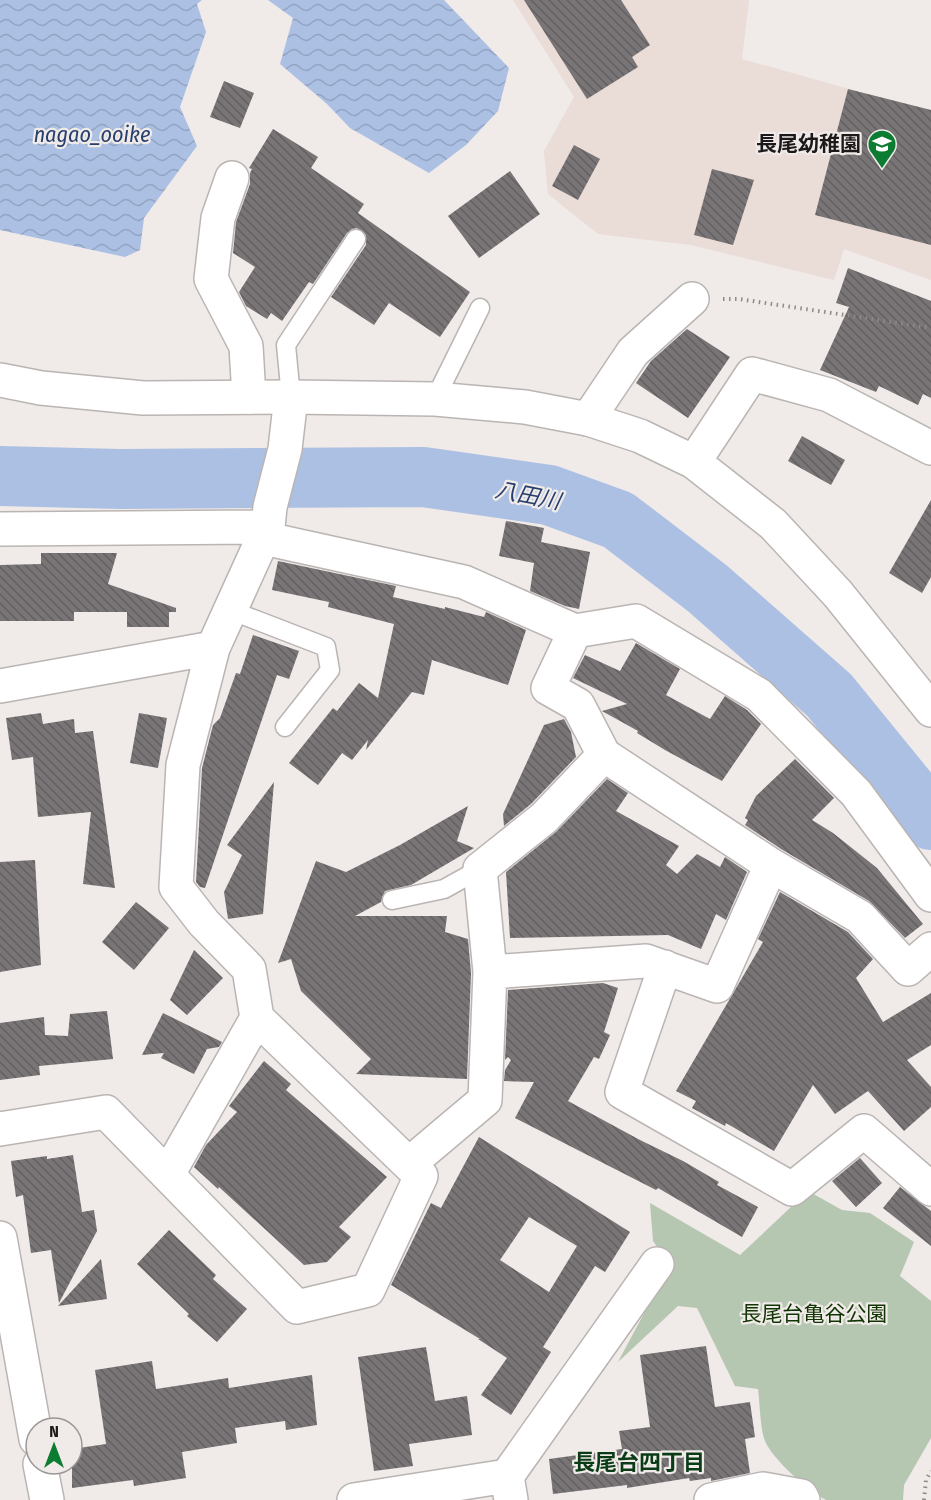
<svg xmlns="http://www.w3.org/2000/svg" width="931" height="1500" font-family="'Fira Sans Condensed','Noto Sans JP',sans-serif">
  <defs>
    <pattern id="water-waves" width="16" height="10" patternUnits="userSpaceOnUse" patternTransform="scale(1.5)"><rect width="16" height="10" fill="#acc0e4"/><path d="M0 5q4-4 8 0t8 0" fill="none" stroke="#93a4c3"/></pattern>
    <pattern id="building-back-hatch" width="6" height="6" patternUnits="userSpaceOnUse" patternTransform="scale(1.5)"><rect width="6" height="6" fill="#797577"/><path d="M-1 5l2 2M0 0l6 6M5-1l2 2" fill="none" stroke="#625f61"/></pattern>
  </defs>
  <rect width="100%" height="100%" fill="#f0eae8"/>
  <path fill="#eadcd7" d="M 513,0 L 749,0 L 742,59 L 931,112 L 931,280 L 844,249 L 834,280 L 691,245 L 598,234 L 548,194 L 544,151 L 574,97 Z"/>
  <path fill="#b5c7b0" d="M 808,1191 L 842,1210 L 870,1213 L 914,1242 L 900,1276 L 931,1301 L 931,1438 L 904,1485 L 903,1500 L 826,1500 C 808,1490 773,1460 765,1441 C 760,1428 760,1404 758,1389 L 735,1386 L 697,1308 L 678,1306 L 618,1362 L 670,1265 L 653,1241 L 650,1203 L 740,1255 Z"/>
  <path fill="url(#water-waves)" d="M 0,0 L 202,0 L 197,4 L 206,32 L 180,107 L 197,146 L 144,218 L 140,250 L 125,257 L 0,230 Z
    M 268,0 L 444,0 L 509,68 L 498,111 L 466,145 L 429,173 L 350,128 L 327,104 L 280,64 L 293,18 Z"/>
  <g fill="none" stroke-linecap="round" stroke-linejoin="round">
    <path stroke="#acc0e4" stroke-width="60" d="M 0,476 L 120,479 L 423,477 L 549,495 L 618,520 L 707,588 L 829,695 L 931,820"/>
  </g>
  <path fill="url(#building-back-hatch)" fill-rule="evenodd" d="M 524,0 L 621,0 L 650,45 L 632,57 L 638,67 L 587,99 Z
    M 224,81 L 254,93 L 240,128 L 210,117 Z
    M 848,89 L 931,110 L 931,245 L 815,215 Z
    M 273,129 L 318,157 L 311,168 L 364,204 L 358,213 L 470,292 L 440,337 L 389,303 L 374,325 L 331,297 L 366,245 L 366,235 L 357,228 L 352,229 L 347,233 L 313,284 L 309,282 L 282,321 L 271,313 L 267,319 L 246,306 L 239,292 L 255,267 L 233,253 L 236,222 L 250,184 L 250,173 L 252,169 L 249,168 Z
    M 574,145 L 600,159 L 578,200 L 552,186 Z
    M 712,169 L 754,180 L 733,245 L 694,235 Z
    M 510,171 L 540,214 L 479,258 L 448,216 Z
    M 848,268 L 931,301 L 931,398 L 923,394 L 918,405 L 879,386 L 876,392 L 820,370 L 849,307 L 836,303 Z
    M 687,329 L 730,357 L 688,418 L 636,383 L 651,361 Z
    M 802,436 L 845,460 L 831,485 L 788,461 Z
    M 931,500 L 931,577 L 922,593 L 889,573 Z
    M 506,521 L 544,528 L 541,542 L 590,552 L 579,609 L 565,606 L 530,591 L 534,563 L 499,556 Z
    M 41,553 L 117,553 L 108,584 L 176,608 L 176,612 L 169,612 L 169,627 L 127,627 L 127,612 L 74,612 L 74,621 L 0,621 L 0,565 L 41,564 Z
    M 278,561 L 396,586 L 393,597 L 445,609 L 445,607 L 484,617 L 486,612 L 526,630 L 508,685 L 432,660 L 424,695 L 412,692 L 366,750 L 368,740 L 352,760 L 342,753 L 318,785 L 289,763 L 333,708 L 337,711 L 359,683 L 378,698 L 394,624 L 328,607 L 329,602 L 272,590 Z
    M 253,635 L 299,651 L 289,679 L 277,675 L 205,888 L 200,887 L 196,882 L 202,768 L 213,725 L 220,718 L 236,673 L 240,674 Z
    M 636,643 L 680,669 L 666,695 L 710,719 L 725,696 L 747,710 L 761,724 L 722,781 L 665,750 L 637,733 L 638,731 L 602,711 L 627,704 L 573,678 L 585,655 L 620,671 Z
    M 41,713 L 43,724 L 74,719 L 75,733 L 93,731 L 115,888 L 83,884 L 91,812 L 38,817 L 33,757 L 12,760 L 6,718 Z
    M 139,713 L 167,718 L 158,768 L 130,763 Z
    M 564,719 L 571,732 L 576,757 L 531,804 L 504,826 L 503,814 L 544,725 Z
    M 795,759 L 834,798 L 812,820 L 833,833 L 877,868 L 923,924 L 905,938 L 869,901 L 781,849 L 745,825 L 748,820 L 745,818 L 756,796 Z
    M 607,779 L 628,793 L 616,811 L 679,846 L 666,865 L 677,874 L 697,854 L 720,867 L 725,857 L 747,872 L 726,920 L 716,914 L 701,949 L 668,935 L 510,938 L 506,872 L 557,831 Z
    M 274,782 L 263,914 L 228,919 L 224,892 L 242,855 L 227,845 Z
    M 468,806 L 457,841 L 474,848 L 411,885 L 385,891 L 381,902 L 355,916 L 447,916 L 445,932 L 468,939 L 471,973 L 467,1079 L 356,1074 L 371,1059 L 301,991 L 291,959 L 278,963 L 316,861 L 346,872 L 400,845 Z
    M 35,860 L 41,965 L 0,972 L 0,862 Z
    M 780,892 L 848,932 L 873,959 L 856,978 L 883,1022 L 931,993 L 931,1045 L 907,1060 L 931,1087 L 931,1107 L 904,1131 L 868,1091 L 835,1114 L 813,1085 L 774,1151 L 726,1123 L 725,1126 L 692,1108 L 696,1101 L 676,1091 L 763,942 L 758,939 Z
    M 136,902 L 169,928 L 134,970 L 102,942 Z
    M 194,950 L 223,978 L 187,1015 L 170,1000 Z
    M 603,983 L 618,988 L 604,1032 L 610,1035 L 599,1059 L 594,1057 L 568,1101 L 640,1140 L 683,1161 L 719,1182 L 717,1185 L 758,1207 L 742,1237 L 658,1188 L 656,1190 L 515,1118 L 534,1082 L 504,1081 L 505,1070 L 511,1060 L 508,1057 L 505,1060 L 508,990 Z
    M 107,1011 L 113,1059 L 39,1066 L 40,1075 L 0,1080 L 0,1023 L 44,1017 L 45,1035 L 68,1036 L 70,1014 Z
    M 163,1013 L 222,1042 L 219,1047 L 207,1049 L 194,1074 L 161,1058 L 164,1053 L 142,1055 Z
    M 264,1061 L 291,1084 L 286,1090 L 387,1177 L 339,1227 L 351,1237 L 327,1262 L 304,1265 L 219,1187 L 218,1189 L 194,1167 L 206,1145 L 237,1112 L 229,1106 Z
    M 479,1137 L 630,1232 L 605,1272 L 595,1266 L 543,1347 L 551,1352 L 511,1415 L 481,1395 L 507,1358 L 478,1339 L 480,1339 L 391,1285 L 431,1203 L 441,1208 ZM 529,1217 L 577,1246 L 549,1292 L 500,1260 Z
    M 73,1155 L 82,1212 L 94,1210 L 97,1231 L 59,1303 L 51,1250 L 31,1253 L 23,1195 L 16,1197 L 11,1161 L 47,1156 L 47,1159 Z
    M 860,1158 L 882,1183 L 856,1207 L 832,1181 Z
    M 900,1187 L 931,1211 L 931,1246 L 883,1208 Z
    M 169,1230 L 216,1275 L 213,1279 L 247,1309 L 217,1342 L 187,1316 L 189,1314 L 137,1264 Z
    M 101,1259 L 107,1299 L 58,1306 Z
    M 706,1346 L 715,1407 L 750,1402 L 755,1437 L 745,1439 L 750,1473 L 711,1481 L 711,1478 L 690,1481 L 689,1478 L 627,1488 L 627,1485 L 553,1494 L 549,1459 L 622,1449 L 619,1431 L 650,1427 L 640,1355 Z
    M 426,1347 L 435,1401 L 467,1396 L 472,1435 L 409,1444 L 413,1466 L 374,1471 L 358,1357 Z
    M 152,1361 L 156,1389 L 228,1378 L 229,1388 L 312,1375 L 317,1425 L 286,1430 L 285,1421 L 235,1428 L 237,1443 L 182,1452 L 186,1478 L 134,1486 L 133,1480 L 72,1488 L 72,1449 L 106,1444 L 95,1370 Z"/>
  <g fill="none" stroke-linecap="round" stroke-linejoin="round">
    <g stroke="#bab5b3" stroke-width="21">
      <path id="lane" d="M 291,397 L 286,345 L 356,239
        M 435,399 L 480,308
        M 230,610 L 326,647 L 330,670 L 285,727
        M 392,900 L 444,889 L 480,869"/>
    </g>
    <g stroke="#bab5b3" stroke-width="36">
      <path id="street" d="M 232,178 L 218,218 L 211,279 L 246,346 L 249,397
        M 588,419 L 633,352 L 692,299
        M 694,462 L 752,374 L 829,395 L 931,448
        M 0,529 L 268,527
        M 263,538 L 464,582 L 575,631 L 548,688 L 578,705 L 604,755 L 544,818 L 480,869 L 490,972 L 485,1100 L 409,1164
        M 575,631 L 636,621 L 759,695 L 856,793 L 931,895
        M 0,686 L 213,648
        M 604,755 L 771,865 L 860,917 L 908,969 L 931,949
        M 665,967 L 622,1092 L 792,1189 L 864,1131 L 931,1189
        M 490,972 L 646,961 L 717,986 L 771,865
        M 0,1129 L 106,1112 L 297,1307 L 368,1290 L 421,1176 L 257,1018 L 249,969 L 204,923 L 176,887 L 183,765 L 213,648 L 268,527 L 270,507 L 285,449 L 291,397
        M 168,1174 L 257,1018
        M 0,1238 L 36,1439
        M 40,1464 L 47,1500
        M 354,1500 L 507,1476
        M 511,1500 L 507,1476 L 657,1264
        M 711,1500 L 763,1489 L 801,1496 L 803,1500"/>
    </g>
    <g stroke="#bab5b3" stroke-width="36">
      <path id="secondary" d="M 0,380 L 41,388 L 143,398 L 291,397 L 435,399 L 525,407 L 588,419 L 640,436 L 694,462 L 773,524 L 838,594 L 931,710"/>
    </g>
    <path stroke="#8e8a89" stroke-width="4" stroke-dasharray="1.5 4.5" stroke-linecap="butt" d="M 723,299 L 739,299 L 931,328
      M 924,1500 L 926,1480 L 931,1471"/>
    <use href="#lane" stroke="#fff" stroke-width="18"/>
    <use href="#street" stroke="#fff" stroke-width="33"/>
    <use href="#secondary" stroke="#fff" stroke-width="33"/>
  </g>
  <defs>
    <g id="school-pin" transform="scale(1.5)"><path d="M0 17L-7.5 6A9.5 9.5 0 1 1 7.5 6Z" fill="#0c7c32" stroke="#f0eae8"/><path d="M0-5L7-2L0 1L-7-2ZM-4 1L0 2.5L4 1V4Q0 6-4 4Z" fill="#fff"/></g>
  </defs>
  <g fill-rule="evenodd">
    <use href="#school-pin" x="882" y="144"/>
  </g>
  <g text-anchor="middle" stroke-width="4.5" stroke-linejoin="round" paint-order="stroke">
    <g font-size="21" font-weight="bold" fill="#1b1919" stroke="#f0eae8" text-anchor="end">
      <text x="861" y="151">長尾幼稚園</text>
    </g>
    <g font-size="21" fill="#113403" stroke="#f0eae8">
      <text x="814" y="1321">長尾台亀谷公園</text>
    </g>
    <g font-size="22" font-style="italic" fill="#263f6d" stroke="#f0eae8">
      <text x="92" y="142">nagao_ooike</text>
      <text transform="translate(528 495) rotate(11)" y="8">八田川</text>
    </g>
    <g font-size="22" font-weight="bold" fill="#0a3b17" stroke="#f0eae8">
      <text x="639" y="1470">長尾台四丁目</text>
    </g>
  </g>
  <g transform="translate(54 1446)"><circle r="28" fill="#f0eae8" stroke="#9b9695" stroke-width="1.5"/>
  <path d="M0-4.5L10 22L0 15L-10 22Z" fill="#0c7c32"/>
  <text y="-9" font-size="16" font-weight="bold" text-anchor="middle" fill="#1b1919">N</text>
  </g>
</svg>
